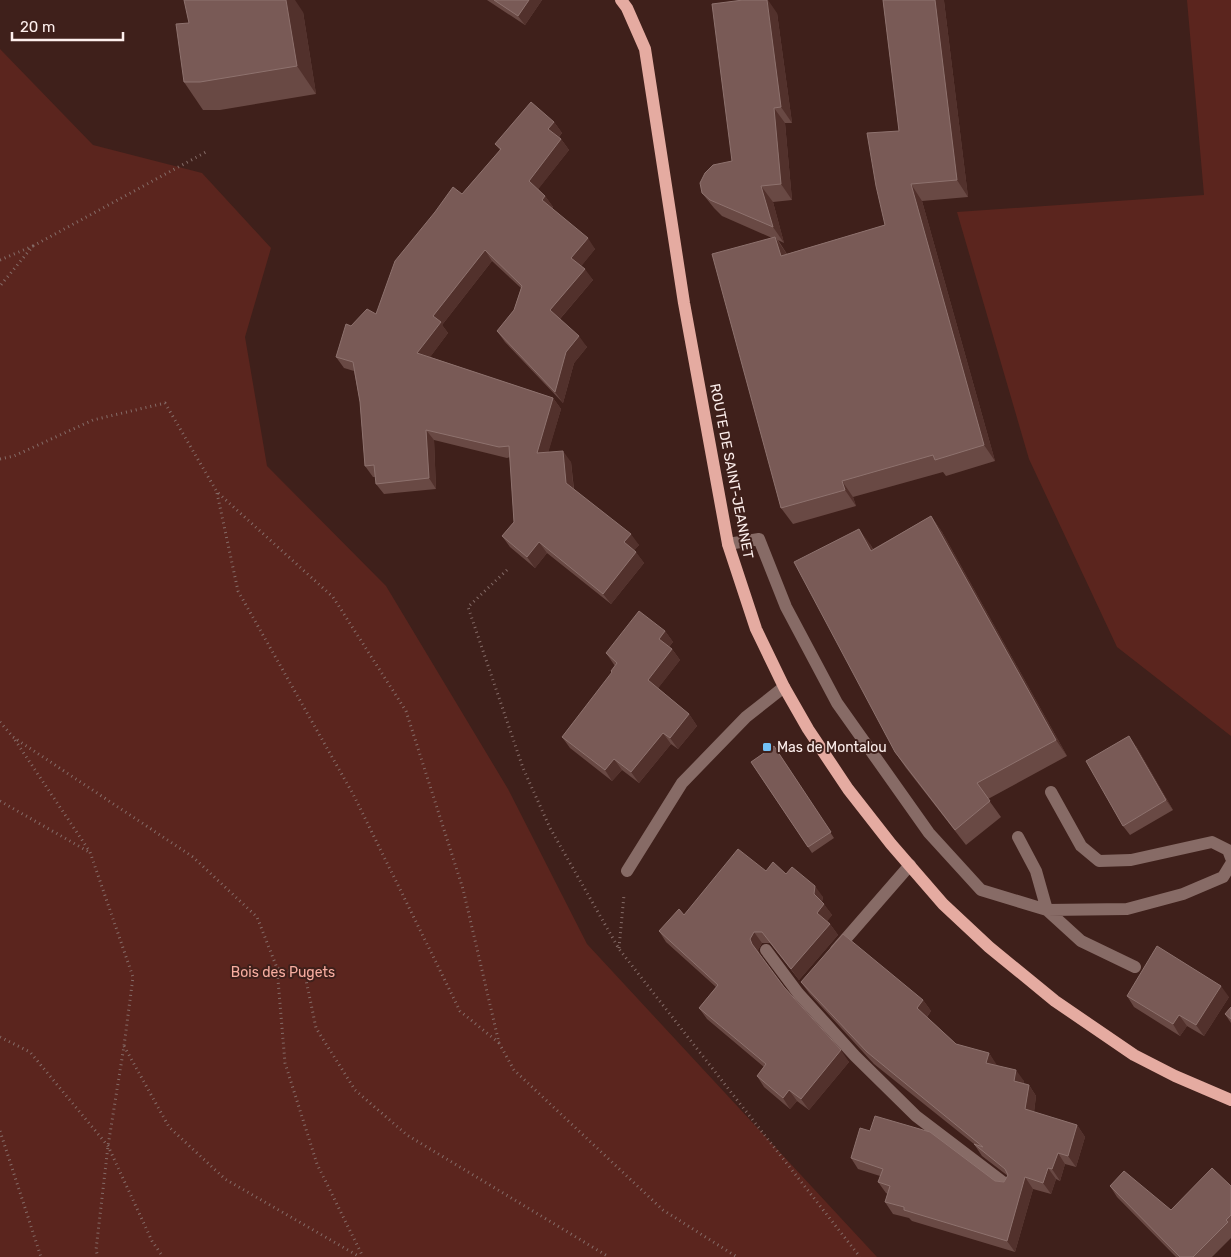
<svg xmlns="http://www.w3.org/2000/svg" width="1231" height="1257" font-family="Rubik,sans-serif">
  <rect width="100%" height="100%" fill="#3f201b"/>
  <path fill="#5b251e" d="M 1187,0 L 1231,0 L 1231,736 L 1117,647 L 1029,459 L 957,212 L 1204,195 Z
    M 0,49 L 93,145 L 202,173 L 271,248 L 245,337 L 267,466 L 386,586 L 508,789 L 587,944 L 877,1257 L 0,1257 Z"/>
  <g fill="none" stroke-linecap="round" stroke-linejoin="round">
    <path stroke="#856c68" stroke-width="3" stroke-dasharray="1 4" stroke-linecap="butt" d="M 33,246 L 206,152
      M 0,260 L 33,246 L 0,286
      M 0,459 L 14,456 L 93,420 L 165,403 L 217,492 L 333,597 L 406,711 L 463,889 L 499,1043 L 514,1070 L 663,1210 L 737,1257
      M 217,493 L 238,591 L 353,794 L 460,1011 L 499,1043
      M 507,570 L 468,607 L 523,768 L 550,828 L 619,949 L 860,1257
      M 0,722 L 13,737 L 193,857 L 257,917 L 277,968 L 305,975 L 316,1028 L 355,1090 L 407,1135 L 609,1257
      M 15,740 L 90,852 L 133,977 L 124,1046 L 108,1146 L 96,1250 L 98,1257
      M 0,801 L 89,852
      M 619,948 L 624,895
      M 277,968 L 285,1063 L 317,1164 L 363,1257
      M 0,1037 L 30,1052 L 108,1146 L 152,1241 L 163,1257
      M 124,1046 L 169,1127 L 225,1179 L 360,1257
      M 0,1131 L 41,1257"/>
    <path stroke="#876b66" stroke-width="12" d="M 728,544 L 759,539 L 786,607 L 837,703 L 929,833 L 981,890 L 1047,910 L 1127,909 L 1183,894 L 1223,877 L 1231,864
      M 1051,792 L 1081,846 L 1099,861 L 1131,860 L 1212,842 L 1228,850 L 1231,858
      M 1018,837 L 1036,871 L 1047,910 L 1081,941 L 1135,967
      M 627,871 L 682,783 L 746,717 L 784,687
      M 766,950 L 798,993 L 855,1056 L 916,1116 L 1008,1186
      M 836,950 L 910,865"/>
    <path stroke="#e5aba1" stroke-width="12" d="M 621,0 L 627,8 L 645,49 L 684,303 L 728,544 L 756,629 L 784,687 L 808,729 L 848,789 L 891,844 L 943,904 L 989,947 L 1055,1001 L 1134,1055 L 1175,1076 L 1231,1100"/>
  </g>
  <path fill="#694944" d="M 487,0 L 542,0 L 525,25 Z
    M 883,0 L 944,0 L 944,1 L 968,197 L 922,201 L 995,461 L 946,476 L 943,472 L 853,497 L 856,506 L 793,524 L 781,508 L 772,238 L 722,216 L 714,208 L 702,193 L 732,161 L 777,13 L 792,123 L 785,123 L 792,200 L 773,202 L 784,243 L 778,240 L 787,254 L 885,225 L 899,131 Z
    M 303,12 L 316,94 L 220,110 L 203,110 L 184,82 Z
    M 554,122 L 562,133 L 559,137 L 561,139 L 569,150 L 538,189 L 545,196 L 553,207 L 552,208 L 595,249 L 581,266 L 593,280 L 560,319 L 587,347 L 574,363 L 563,403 L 505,342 L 497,331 L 514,310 L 521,288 L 492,261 L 442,325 L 448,333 L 430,357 L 553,398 L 561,409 L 548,452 L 571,462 L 574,489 L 639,545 L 634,550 L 644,563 L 611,604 L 547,553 L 535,568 L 510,547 L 502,536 L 514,522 L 510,457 L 507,458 L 434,440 L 436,489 L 384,494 L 376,484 L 376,477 L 373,477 L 365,466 L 360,402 L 354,371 L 344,368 L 336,357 L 351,326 L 376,314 L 462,194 L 500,150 L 495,144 Z
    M 931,516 L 942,532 L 1067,756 L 988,799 L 1001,817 L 966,845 L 906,768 L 895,752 L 870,544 L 873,549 Z
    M 665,631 L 673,642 L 669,647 L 672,649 L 680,660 L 658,688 L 689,714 L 697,726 L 678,749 L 671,744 L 639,783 L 622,770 L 612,781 L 570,748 L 562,737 L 612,673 L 615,666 L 606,653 Z
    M 774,746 L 834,838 L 812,853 L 751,762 Z
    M 1136,746 L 1173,810 L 1130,835 L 1123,826 Z
    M 766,871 L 823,897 L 822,902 L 832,915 L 827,921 L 830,924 L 838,935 L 799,980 L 770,943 L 762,943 L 758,950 L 759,954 L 784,987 L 849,1062 L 809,1110 L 797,1101 L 790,1109 L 764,1087 L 757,1076 L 764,1067 L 707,1019 L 699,1008 L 716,987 L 666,942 L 659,931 L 684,915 Z
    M 801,982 L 923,1000 L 931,1011 L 927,1017 L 956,1044 L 989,1053 L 996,1065 L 1024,1081 L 1024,1084 L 1029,1085 L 1036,1096 L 1034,1112 L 1077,1125 L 1085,1137 L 1076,1167 L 1065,1164 L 1060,1181 L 1056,1179 L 1051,1194 L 1033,1189 L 1015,1252 L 912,1221 L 909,1218 L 893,1214 L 885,1202 L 888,1194 L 886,1193 L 878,1182 L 880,1176 L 858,1169 L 851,1158 L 995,1181 L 1004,1182 L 1008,1176 L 982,1156 L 974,1144 L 874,1064 L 809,993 Z
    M 1127,996 L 1229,997 L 1204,1036 L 1187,1026 L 1180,1036 L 1134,1007 Z
    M 1231,1007 L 1231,1023 L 1225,1014 Z
    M 1110,1186 L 1171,1210 L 1231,1186 L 1231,1238 L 1212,1257 L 1176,1257 L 1117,1197 Z"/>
  <path fill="#52312c" d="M 286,0 L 295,0 L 303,12 L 316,94 L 297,66 Z
    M 529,0 L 542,0 L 525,25 L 518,16 Z
    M 767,0 L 768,0 L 777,13 L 792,123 L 781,107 Z
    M 935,0 L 944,0 L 944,1 L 968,197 L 957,180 Z
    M 774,108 L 785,123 L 792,200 L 781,184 Z
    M 554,122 L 562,133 L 556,140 L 548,129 Z
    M 561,139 L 569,150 L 536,192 L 529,181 Z
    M 911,184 L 922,201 L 995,461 L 984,445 Z
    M 761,186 L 773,202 L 784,243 L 773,227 Z
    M 545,196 L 553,207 L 549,211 L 542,200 Z
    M 775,237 L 786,253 L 792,272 L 781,256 Z
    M 588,238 L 595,249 L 579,269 L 571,258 Z
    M 485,250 L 492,261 L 442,325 L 448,333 L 425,364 L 417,353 L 433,316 Z
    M 585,269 L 593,280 L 558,321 L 550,310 Z
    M 579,336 L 587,347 L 574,363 L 563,403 L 555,392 L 566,352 Z
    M 553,398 L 561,409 L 545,464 L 537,453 Z
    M 426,430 L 434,440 L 436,489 L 429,478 Z
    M 563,451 L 571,462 L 574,494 L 566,483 Z
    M 842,481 L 853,497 L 856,506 L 845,490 Z
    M 931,516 L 942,532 L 1067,756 L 1056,740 Z
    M 859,529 L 870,544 L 881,566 L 871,551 Z
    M 631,534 L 639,545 L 632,553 L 624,542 Z
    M 539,542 L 547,553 L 535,568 L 527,557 Z
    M 636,552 L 644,563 L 611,604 L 603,594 Z
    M 665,631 L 673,642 L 666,650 L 659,639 Z
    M 672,649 L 680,660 L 656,691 L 648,680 Z
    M 689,714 L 697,726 L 678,749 L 670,738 Z
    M 663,733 L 671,744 L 639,783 L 631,772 Z
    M 1129,736 L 1136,746 L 1173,810 L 1166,800 Z
    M 614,759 L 622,770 L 612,781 L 605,770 Z
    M 815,886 L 823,897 L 821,905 L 814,894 Z
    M 824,904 L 832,915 L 825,924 L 817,913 Z
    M 830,924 L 838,935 L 799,980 L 791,969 Z
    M 754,932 L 762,943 L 758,950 L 759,955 L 752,944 L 750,939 Z
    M 1221,986 L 1229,997 L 1204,1036 L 1196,1025 Z
    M 923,1000 L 931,1011 L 925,1019 L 917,1008 Z
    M 1179,1015 L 1187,1026 L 1180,1036 L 1173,1024 Z
    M 841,1050 L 849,1062 L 809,1110 L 801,1099 Z
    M 989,1053 L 997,1065 L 994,1074 L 986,1063 Z
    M 1016,1070 L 1024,1081 L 1022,1092 L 1014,1081 Z
    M 1029,1085 L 1036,1096 L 1033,1120 L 1025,1109 Z
    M 789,1090 L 797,1101 L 790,1109 L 783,1098 Z
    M 1077,1125 L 1085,1137 L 1076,1167 L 1068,1156 Z
    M 1058,1153 L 1065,1164 L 1060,1181 L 1052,1169 Z
    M 1048,1168 L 1056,1179 L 1051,1194 L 1043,1183 Z
    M 1025,1177 L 1033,1189 L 1015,1252 L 1007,1241 Z"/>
  <path fill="#795a56" stroke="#8e726e" d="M 184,0 L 286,0 L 297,66 L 200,82 L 184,82 L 176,24 L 189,23 Z
    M 494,0 L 529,0 L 518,16 Z
    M 743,0 L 767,0 L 781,107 L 774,108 L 781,184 L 761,186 L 773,227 L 710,200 L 702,193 L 700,183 L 705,173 L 713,165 L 732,161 L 712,4 Z
    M 883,0 L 935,0 L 957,180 L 911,184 L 984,445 L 935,460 L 933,455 L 842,481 L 845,490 L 781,508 L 712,254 L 775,237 L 781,256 L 885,225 L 876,186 L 867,133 L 899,131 Z
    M 531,102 L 554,122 L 548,129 L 561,139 L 529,181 L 545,196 L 542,200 L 588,238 L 571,258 L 585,269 L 550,310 L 579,336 L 566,352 L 555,392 L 497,331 L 514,310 L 522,286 L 485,250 L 433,316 L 441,322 L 417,353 L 553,398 L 537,453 L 563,451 L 566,483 L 631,534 L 624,542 L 636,552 L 603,594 L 539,542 L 527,557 L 502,536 L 514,522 L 509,446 L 499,447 L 426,430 L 429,478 L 376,484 L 374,465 L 365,466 L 360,402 L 353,362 L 336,357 L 346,324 L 351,326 L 367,309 L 376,314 L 395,261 L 435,212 L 453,187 L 462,194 L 501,149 L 495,144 Z
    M 931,516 L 1056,740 L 977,783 L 990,801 L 955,830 L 895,752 L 794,562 L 859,529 L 871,551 Z
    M 639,611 L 665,631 L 659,639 L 672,649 L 648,680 L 689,714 L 670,738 L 663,733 L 631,772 L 614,759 L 605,770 L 562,737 L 612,672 L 611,671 L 617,663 L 606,653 Z
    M 1129,736 L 1166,800 L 1123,826 L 1086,761 Z
    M 774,746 L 831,832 L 808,847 L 751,762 Z
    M 738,849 L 766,871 L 773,862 L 786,874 L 792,867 L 815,886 L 814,894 L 824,904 L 817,913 L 830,924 L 791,969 L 762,932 L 754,932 L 750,939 L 752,944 L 784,987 L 841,1050 L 801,1099 L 789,1090 L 783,1098 L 757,1076 L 766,1064 L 699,1008 L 718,985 L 659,931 L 679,909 L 684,915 Z
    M 843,934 L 923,1000 L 917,1008 L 956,1044 L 989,1053 L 986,1063 L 1016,1070 L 1014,1081 L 1029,1085 L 1025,1109 L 1077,1125 L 1068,1156 L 1058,1153 L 1052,1169 L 1048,1168 L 1043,1183 L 1025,1177 L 1007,1241 L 904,1210 L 904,1207 L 885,1202 L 890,1186 L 878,1182 L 883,1169 L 851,1158 L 860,1128 L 870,1131 L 875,1116 L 930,1132 L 995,1181 L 1004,1182 L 1008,1175 L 1005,1169 L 974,1144 L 983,1147 L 867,1052 L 801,982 Z
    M 1157,946 L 1221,986 L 1196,1025 L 1179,1015 L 1173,1024 L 1127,996 Z
    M 1231,1007 L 1231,1019 L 1225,1014 Z
    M 1212,1168 L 1231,1186 L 1231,1215 L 1226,1220 L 1228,1222 L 1193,1257 L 1180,1257 L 1110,1186 L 1124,1171 L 1171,1210 Z"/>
  <rect fill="#73c1f6" stroke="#3f201b" stroke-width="2" x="762" y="742" width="10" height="10" rx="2.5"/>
  <g text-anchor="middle" stroke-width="4" stroke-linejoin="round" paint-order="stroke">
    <g font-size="14" fill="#fdefed" stroke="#3f201b">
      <text transform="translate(732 471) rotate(79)" y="5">ROUTE DE SAINT-JEANNET</text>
    </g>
    <g font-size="14" fill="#fdefed" stroke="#3f201b" text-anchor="start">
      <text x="777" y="752">Mas de Montalou</text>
    </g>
    <g font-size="14" fill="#f7ada0" stroke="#3f201b">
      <text x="283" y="977">Bois des Pugets</text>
    </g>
  </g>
  <path d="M12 32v8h111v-8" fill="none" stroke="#fdefed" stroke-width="2.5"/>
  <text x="20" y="32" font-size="15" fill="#fdefed" stroke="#3f201b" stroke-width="4" paint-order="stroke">20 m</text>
</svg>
